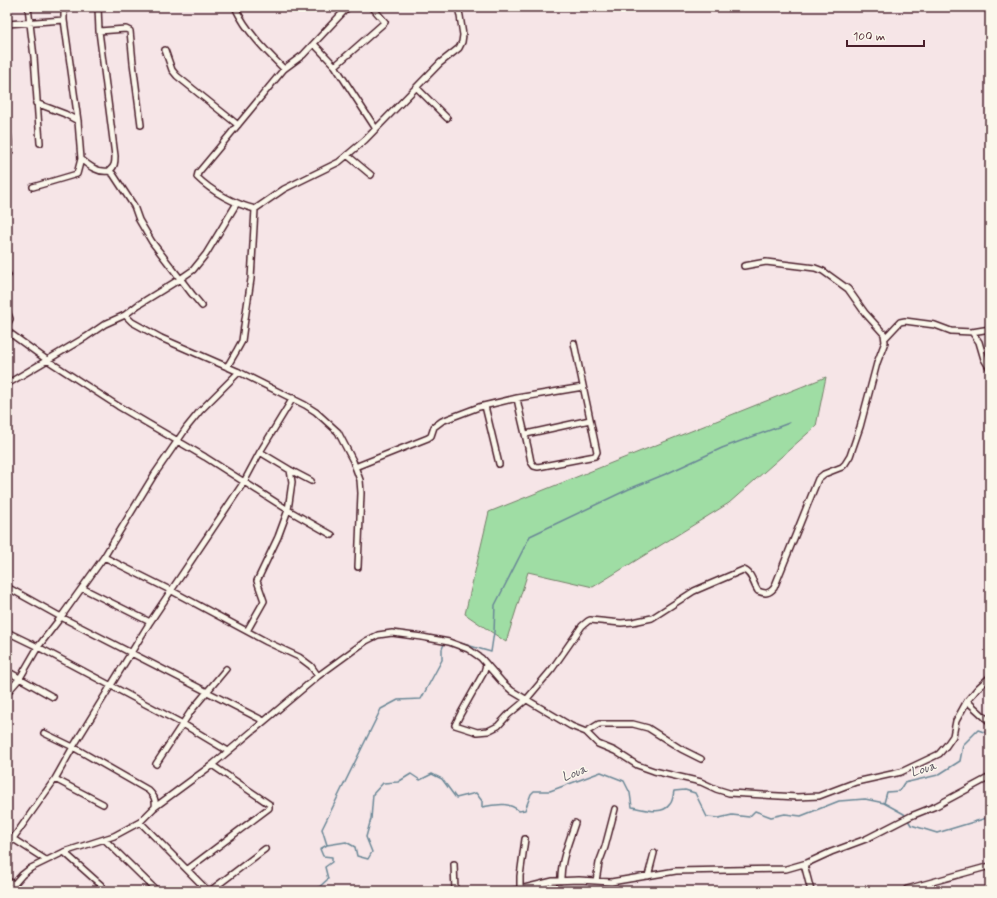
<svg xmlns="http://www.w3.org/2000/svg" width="997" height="898" font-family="Mynerve,sans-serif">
  <rect width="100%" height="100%" fill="#f6e5e7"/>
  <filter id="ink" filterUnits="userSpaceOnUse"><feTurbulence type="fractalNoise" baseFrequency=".025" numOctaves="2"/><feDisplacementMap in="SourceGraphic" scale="8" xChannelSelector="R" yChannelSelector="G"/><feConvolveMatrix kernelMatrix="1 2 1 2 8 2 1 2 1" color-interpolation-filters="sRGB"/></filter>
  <g filter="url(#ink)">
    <path fill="#9fdda4" stroke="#747e68" d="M 826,377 L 816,426 L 729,503 L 593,587 L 528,572 L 506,642 L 465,614 L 489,512 Z"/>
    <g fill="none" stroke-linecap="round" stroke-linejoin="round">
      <path stroke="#6a8796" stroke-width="1.5" d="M 884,803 L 904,814 L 906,817
        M 908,820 L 911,825 L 937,833 L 990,817
        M 327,845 L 322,829 L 381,709 L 398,700 L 421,699 L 442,660 L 442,649 L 446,639 L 491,652 L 494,632 L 495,605 L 530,536 L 629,489 L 668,473 L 722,448 L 789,423
        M 315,891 L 328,879 L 325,867 L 332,862 L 332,857 L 323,856 L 320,849 L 327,845 L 346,842 L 355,847 L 357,856 L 368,859 L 372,852 L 366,837 L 371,819 L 373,794 L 383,783 L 398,782 L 411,774 L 420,780 L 432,774 L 442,779 L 456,798 L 476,793 L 482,801 L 482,807 C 496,805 508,801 519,811 L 525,810 L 531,794 L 534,791 L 550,791 L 601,772 L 624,781 L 630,793 L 632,807 C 644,809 662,816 670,804 C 673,801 673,795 674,791 L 685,790 L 695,793 L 707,817 L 719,818 L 732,815 L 749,817 L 755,811 L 771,817 L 785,814 L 801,816 L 839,801 L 865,799 L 884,803 L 887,792 L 899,791 L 904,783 L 938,775 L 960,761 L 963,745 L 978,730 L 990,734"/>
      <g stroke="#4a1f2b" stroke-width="8">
        <path id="minor" d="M 28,7 L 34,57 L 40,143
          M 64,7 L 64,20 L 78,121 L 81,159 C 89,166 98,173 109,171 L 113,174 L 134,206 L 139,220 L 152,242 L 192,294 L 202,306
          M 98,7 L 99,31 L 115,156 C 115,162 115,167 109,171
          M 235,7 C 246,31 266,51 284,69
          M 7,24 L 64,20
          M 99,31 L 126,29 L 130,31 L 133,63 L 141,125
          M 314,44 L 335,66 L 376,129
          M 165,50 L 172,70 L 177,76 L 238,125
          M 335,66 L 385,22 L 372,7
          M 417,88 L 447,118
          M 36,103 L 65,114 L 78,121
          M 7,125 L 10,151
          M 347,155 L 371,175
          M 33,187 L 77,174 L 81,159
          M 255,209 C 235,204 212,192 197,177 L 198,173 L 218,149 L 284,69 L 303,55 L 348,7
          M 7,276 L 8,275
          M 7,311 L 10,319 L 7,325
          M 125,315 L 138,305 L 180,279 L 193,270 L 206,254 L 237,203
          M 7,331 L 47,360 L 118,406 L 205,457 L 288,510 L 332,535
          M 972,332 L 979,342 L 984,359 L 990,369
          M 885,338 L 900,322 L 905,321 L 935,325 L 951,331 L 972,332 L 990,329
          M 227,367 L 237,350 L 242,341 L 244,326 L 251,279 L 255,209 L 284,189 L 339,162 L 365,140 L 440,63 L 459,48 L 462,42 L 463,35 L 460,16 L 458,7
          M 7,384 L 86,337 L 105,324 L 125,315 L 132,322 L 161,338 L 239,372 L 305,405 L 316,412 L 338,432 L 353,461 L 360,480 L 361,493 L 358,567
          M 990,389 L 989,394 L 990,400
          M 517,398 C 521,420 527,440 531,462 L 534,466 L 538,467 L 595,456 L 597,452 L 574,343
          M 485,406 L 499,464
          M 526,434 L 590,420
          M 260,452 L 290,470 L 311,481
          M 355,467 L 428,438 L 431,436 L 434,427 L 442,421 L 479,407 L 517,398 L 583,387
          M 104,557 L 172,591 L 267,642 L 299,657 L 311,666 L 318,676
          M 7,587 L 61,617 L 264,721
          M 82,588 L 150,622
          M 247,631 L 264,601 L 257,581 L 278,537 L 288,510 L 292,482 L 290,470
          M 7,632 L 38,647 L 183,724 L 228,751
          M 486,665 L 484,672 L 461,713 L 455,725 L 477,732 L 488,731 L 498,726 L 508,715 L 526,700 L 552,669 L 582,626 L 588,621 L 590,620 L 621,623 L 633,622 L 652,618 L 694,591 L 743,570 C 752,572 753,584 758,591 C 765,594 769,594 774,588 L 818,479 L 824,474 L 842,467 L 845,464 L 850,456 L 860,427 L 877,363 L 885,342 L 884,334 L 865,313 L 848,289 L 823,271 L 815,268 L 766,262 L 744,266
          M 7,671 L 53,697
          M 7,693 L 20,678 L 38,647 L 61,617 L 104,557 L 154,475 L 187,427 L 200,411 L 239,372
          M 967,701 L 990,722
          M 586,732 L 599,724 L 633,724 L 648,728 L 681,749 L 701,759
          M 44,733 L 73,747 L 148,790 C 154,796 156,799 155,807
          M 156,764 L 191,711 L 226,669
          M 55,779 L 103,804
          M 140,822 L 208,891
          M 7,835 L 46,860
          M 105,840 L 157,891
          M 7,847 L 55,779 L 73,747 L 150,622 L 244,482 L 260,452 L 293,398
          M 64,852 L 101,885
          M 454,864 L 455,891
          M 804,864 L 811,891
          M 188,869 L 269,808 L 269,804 L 212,765
          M 648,876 L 654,853
          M 7,880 L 13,884
          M 561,881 C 560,862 569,842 575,823
          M 596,881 L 599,863 L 605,847 L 615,809
          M 520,889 L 520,876 L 525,839
          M 907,889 L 990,866
          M 8,891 L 22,875 L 31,868 L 64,852 L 114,836 L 140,822 L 155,807 L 212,765 L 318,676 L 366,641 L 378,635 L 392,633 L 422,637 L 449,642 L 468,649 L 481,658 L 502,682 L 512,691 L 571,726 L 586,732 L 598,744 L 615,751 L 637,765 L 654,771 L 701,782 L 716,789 L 729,793 L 797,797 L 819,796 L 856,782 L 901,772 L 939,754 L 946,746 L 953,736 L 956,721 L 967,701 L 978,688 L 990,677
          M 210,891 L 265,849
          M 512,891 L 553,881 L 579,880 L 611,882 L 676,871 L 786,869 L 807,863 L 831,852 L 866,839 L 911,816 L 936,806 L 990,777"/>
      </g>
      <use href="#minor" stroke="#fbf7ec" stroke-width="5"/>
    </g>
  </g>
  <g text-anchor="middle" stroke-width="3" stroke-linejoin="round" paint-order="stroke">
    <g font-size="13" font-style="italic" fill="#5a5360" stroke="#fbf7ec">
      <text transform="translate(923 768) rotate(-17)" y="5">Loua</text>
      <text transform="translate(574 772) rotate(-21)" y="5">Loua</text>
    </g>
  </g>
  <rect width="997" height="898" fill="none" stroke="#fbf7ec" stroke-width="24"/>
  <rect x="12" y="12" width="973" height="874" fill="none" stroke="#4a1f2b" stroke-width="1.5" filter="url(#ink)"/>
  <path d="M847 40v6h77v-6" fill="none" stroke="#4a1f2b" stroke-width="2"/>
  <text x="853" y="40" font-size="12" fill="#4a1f2b" stroke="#fbf7ec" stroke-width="3" paint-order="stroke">100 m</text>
</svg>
